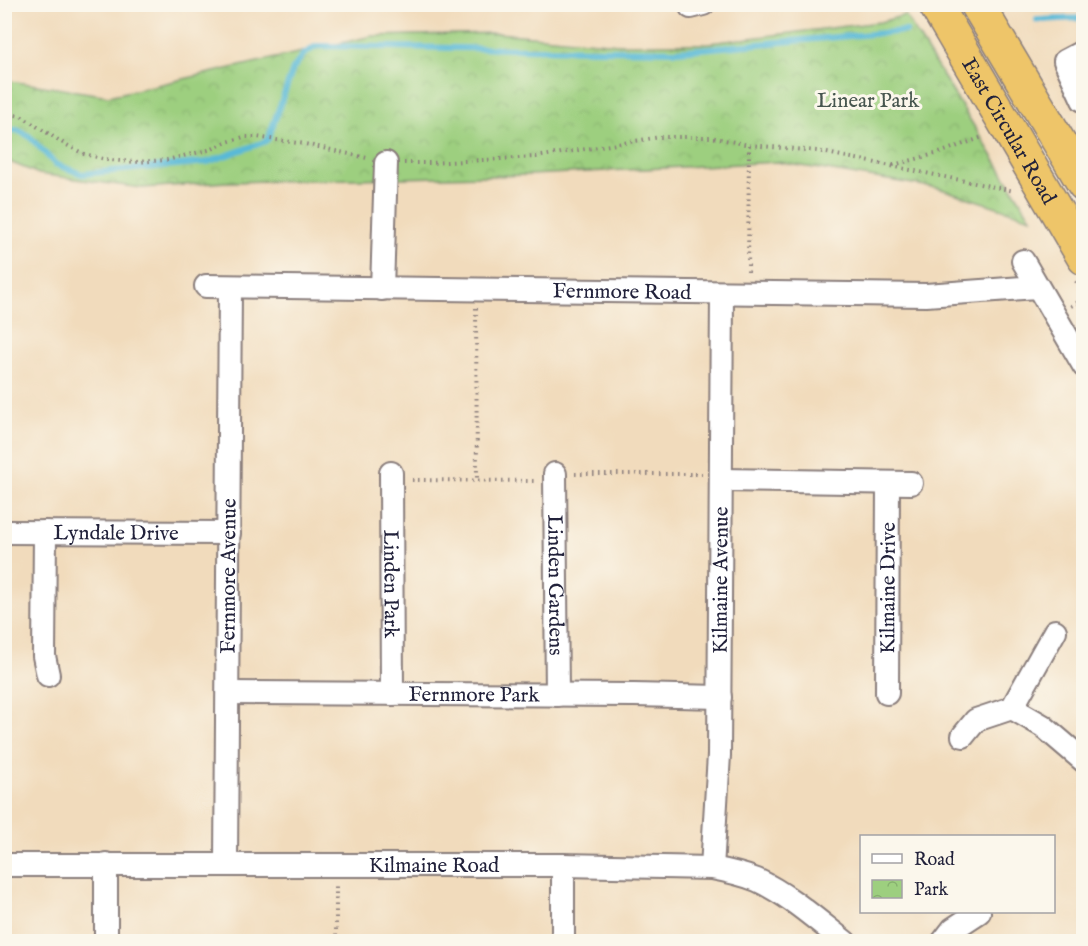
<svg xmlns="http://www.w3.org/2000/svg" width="1088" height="946" font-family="'IM FELL English',serif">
  <defs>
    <pattern id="park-crowns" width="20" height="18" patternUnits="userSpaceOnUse" patternTransform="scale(1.5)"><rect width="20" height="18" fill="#9dcf7f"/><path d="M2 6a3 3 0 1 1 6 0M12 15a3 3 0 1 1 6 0" fill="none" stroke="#87b16f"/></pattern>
  </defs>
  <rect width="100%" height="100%" fill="#fbf7ec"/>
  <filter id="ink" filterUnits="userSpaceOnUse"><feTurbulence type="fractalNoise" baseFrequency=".0167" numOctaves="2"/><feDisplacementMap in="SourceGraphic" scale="12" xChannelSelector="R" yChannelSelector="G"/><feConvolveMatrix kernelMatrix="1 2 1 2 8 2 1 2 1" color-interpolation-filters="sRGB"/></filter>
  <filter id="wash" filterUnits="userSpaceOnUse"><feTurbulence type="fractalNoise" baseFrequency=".008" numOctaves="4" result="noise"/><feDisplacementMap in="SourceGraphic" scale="24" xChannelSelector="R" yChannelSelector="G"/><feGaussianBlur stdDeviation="1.35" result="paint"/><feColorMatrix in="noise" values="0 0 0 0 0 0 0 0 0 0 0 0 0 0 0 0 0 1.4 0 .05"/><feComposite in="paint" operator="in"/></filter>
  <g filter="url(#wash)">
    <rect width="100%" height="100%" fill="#f1dbbc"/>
    <path fill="url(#park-crowns)" stroke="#60785d" stroke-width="1.5" d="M 905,15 L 1031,218 L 938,188 L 777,162 L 530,175 L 226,182 L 142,188 L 39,174 L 5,160 L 4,80 L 109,96 L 372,36 L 498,33 L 618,44 L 701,44 L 880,22 Z"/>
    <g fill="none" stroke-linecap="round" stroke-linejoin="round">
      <path stroke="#59b9d7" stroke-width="6" d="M 1037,20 L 1084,18
        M 4,131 L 17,130 L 29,136 L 55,164 L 82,174 L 208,162 L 264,142 L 268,139 L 293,69 L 303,55 L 316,46 L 678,51 L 906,31"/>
    </g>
  </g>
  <g filter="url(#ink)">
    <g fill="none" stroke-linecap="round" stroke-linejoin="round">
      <g stroke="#8a7e7c" stroke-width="26">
        <g id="minor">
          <path d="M 691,7 L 703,4"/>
          <path d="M 1083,100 L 1065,61 L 1084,51"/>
          <path d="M 1023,261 L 1084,366"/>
          <path id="s1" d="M 206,286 L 926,295 L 1037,287"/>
          <path d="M 382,289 L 386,163"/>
          <path id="s2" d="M 391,473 L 392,694"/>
          <path id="s3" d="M 555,474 L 557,695"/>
          <path d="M 721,480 L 911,483"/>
          <path id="s4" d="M 4,532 L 229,533"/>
          <path d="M 45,532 L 44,656 L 48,675"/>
          <path id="s5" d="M 228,693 L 634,695 L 720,697"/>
          <path id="s6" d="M 887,693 L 888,483"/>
          <path d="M 1012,708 L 1043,726 L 1084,761"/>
          <path d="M 963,736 L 976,720 L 1012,708 L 1055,631"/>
          <path id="s7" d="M 226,864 L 230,288"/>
          <path id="s8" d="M 4,865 L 563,865 L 712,868 C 728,871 742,874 757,880 C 788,894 818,921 845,942"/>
          <path id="s9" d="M 712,868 L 719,755 L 722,293"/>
          <path d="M 106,942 L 106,864"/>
          <path d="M 563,942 L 563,865"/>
          <path d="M 943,942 L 953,929 L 979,912"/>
        </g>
      </g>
      <g stroke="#8a7e7c" stroke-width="36">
        <g id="highway">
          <path id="s10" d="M 935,4 L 1084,258"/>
          <path d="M 977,4 L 1084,184"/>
        </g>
      </g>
      <path stroke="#8a7e7c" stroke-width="4" stroke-dasharray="1.5 4.5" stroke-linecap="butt" d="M 4,113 L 21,116 L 63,143 L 84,154 L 110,160 L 135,162 L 167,160 L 212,149 L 227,142 L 244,137 L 256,137 L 305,144 L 367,158
        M 404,163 L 430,163 L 536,157 L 660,137 L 711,137 L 749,145 L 817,151 L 1014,191
        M 893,165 L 939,153 L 983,137
        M 748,272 L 749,145
        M 1076,281 L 1084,294
        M 1071,306 L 1084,299
        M 476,308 L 477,481
        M 575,474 L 702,474
        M 412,480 L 536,481
        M 336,942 L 336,883"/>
      <use href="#minor" stroke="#fff" stroke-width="22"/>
      <use href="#highway" stroke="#eec569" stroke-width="33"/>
    </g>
  </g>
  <g text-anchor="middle" stroke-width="6" stroke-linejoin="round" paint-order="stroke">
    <g font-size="21" fill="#47564f" stroke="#fbf7ec">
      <text x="868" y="107">Linear Park</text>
    </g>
    <g font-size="21" fill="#22223b" stroke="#fbf7ec">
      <text dy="7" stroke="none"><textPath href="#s10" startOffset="147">East Circular Road</textPath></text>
      <text dy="7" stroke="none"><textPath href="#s1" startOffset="416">Fernmore Road</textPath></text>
      <text dy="7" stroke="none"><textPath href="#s4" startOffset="112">Lyndale Drive</textPath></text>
      <text dy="7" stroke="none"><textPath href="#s7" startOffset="288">Fernmore Avenue</textPath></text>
      <text dy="7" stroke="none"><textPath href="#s9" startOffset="288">Kilmaine Avenue</textPath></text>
      <text dy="7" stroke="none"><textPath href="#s2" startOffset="111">Linden Park</textPath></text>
      <text dy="7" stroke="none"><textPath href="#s3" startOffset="111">Linden Gardens</textPath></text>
      <text dy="7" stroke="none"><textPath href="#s6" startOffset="105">Kilmaine Drive</textPath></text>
      <text dy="7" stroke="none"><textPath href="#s5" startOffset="246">Fernmore Park</textPath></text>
      <text dy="7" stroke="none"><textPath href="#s8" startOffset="430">Kilmaine Road</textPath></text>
    </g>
  </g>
  <rect width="1088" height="946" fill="none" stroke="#fbf7ec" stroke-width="24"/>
  <rect x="860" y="835" width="195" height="78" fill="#fbf7ec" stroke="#a4a2a5" stroke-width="1.5"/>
  <rect x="872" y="854" width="30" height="9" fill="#ffffff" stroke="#a4a2a5" stroke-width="1.5"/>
  <text x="914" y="865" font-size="18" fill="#22223b">Road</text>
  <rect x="872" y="880" width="30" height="18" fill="url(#park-crowns)" stroke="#a4a2a5" stroke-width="1.5"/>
  <text x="914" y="895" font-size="18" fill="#22223b">Park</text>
</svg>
